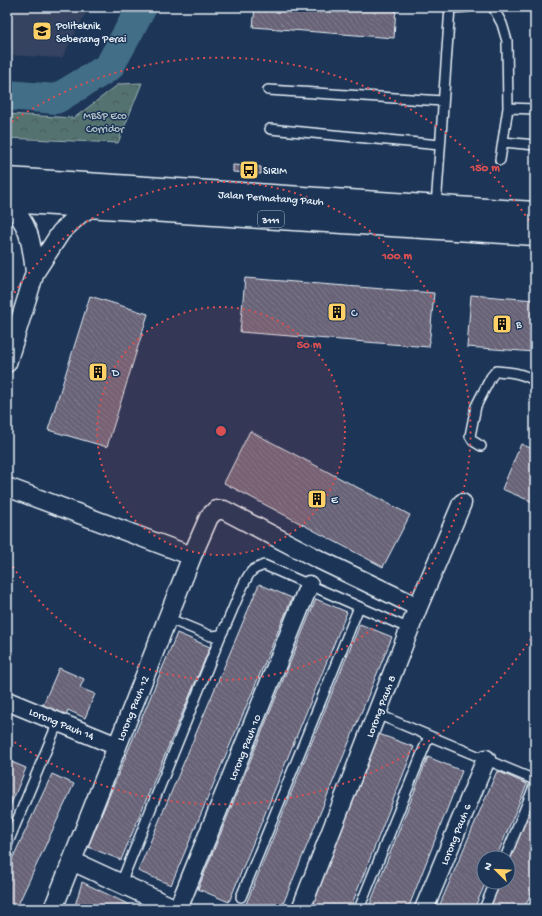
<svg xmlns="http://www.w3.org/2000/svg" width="542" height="916" font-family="'Gochi Hand',sans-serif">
  <defs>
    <pattern id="park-crowns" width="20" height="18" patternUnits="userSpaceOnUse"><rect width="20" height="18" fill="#537270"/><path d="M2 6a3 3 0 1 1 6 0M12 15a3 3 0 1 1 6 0" fill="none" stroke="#4c5b5b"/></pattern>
    <pattern id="building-back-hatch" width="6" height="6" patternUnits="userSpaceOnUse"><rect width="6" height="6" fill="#696478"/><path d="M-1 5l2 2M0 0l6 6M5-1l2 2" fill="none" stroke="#7e7b8c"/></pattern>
  </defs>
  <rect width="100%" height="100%" fill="#1d3557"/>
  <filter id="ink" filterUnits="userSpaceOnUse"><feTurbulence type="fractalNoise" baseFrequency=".025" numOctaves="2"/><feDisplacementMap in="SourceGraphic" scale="8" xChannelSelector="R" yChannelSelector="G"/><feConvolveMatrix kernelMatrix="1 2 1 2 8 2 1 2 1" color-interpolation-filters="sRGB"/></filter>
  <g filter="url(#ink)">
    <path fill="#344361" d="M 7,7 L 89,7 L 62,58 L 7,55 Z"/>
    <path fill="url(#park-crowns)" stroke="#9eb2b4" d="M 142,83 L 118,143 L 7,138 L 7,114 L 74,118 L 119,84 Z"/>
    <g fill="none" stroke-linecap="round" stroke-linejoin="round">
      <path stroke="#426e88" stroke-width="30" d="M 7,95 L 56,99 L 109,67 L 142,7"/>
    </g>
    <path fill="url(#building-back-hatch)" stroke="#e8f1f8" d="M 255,7 L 396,7 L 394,38 L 253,27 Z
      M 233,165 L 261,167 L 261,174 L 233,172 Z
      M 245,278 L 434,293 L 429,347 L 240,332 Z
      M 471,295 L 535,300 L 535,352 L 467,347 Z
      M 90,296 L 148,314 L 107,447 L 48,430 Z
      M 250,431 L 410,515 L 383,567 L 224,483 Z
      M 521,444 L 535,450 L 535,503 L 502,489 Z
      M 259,584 L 292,598 L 171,885 L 138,871 Z
      M 316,599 L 347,612 L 229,902 L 198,889 Z
      M 360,624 L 392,637 L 281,909 L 244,909 Z
      M 177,633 L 210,647 L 121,860 L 88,847 Z
      M 59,668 L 84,679 L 80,688 L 95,694 L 85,718 L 68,710 L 64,719 L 41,709 Z
      M 379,734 L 414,747 L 350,909 L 310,909 Z
      M 428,757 L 462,771 L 408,909 L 368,909 Z
      M 7,760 L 26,768 L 7,814 Z
      M 497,771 L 527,784 L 496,858 L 484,858 L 484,882 L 486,882 L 474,909 L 438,909 Z
      M 52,774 L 74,784 L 16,909 L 7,909 L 7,870 Z
      M 535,799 L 535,884 L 524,909 L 488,909 L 500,882 L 508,882 L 508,863 Z
      M 82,882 L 138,909 L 74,909 Z"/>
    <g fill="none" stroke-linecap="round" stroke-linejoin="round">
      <g stroke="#e8f1f8" stroke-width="12">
        <path id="lane" d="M 493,7 L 502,24 L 507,41 L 508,108 L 500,160
          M 450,8 L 467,7
          M 268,90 L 443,101
          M 508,108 L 535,109
          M 270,129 L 440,145
          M 503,142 L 535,145
          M 436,207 L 450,7
          M 481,446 L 473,441 L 470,436 L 476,406 L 491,377 L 496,371 C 510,372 523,373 535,381
          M 167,618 L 211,636 L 221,635 C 229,622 244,576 253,570 C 256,568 260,567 264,565 L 410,629
          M 377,714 L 535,780
          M 7,845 L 58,722
          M 505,858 L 535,784
          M 121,883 L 221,635
          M 241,897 L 359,607
          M 359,909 L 429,736
          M 484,909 L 495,882"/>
      </g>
      <g stroke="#e8f1f8" stroke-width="21">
        <path id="street" d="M 7,201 C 30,226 31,239 35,272
          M 7,363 L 35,272 L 61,232 L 80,214 L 92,207
          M 7,487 L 192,556
          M 7,701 L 117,746
          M 72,861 L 176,909
          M 53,909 L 192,556 L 209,517 L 216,510 L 224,510 L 316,558 L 418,607
          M 178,909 L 309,585
          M 301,909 L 418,607 L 462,503
          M 424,909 L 486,759"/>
      </g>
      <g stroke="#e8f1f8" stroke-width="25">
        <path id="primary" d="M 7,179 L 535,213
          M 7,201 L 535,234"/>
      </g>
      <use href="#lane" stroke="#1d3557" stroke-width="9"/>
      <use href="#street" stroke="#1d3557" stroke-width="18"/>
      <use href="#primary" stroke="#1d3557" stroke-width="22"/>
    </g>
  </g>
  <circle cx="221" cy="431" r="124" fill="#da5052" fill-opacity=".12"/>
  <g fill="none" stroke="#da5052" stroke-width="2" stroke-dasharray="2 4">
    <circle cx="221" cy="431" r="124"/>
    <path d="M8 303A249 249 0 1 1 8 559"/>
    <path d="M534 634A373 373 0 0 1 7 737M7 125A373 373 0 0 1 534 228"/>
  </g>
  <defs>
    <g id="university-square" transform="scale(1)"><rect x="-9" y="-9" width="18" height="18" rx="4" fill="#ffd166" stroke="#1d3557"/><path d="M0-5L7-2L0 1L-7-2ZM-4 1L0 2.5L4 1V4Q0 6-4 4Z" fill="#111"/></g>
    <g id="bus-square" transform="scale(1)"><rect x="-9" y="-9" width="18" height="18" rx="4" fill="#ffd166" stroke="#1d3557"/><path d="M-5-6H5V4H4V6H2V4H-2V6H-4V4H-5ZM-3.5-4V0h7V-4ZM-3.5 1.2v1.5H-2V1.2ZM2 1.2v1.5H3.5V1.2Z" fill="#111"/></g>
    <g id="building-square" transform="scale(1)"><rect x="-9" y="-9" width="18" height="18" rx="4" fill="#ffd166" stroke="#1d3557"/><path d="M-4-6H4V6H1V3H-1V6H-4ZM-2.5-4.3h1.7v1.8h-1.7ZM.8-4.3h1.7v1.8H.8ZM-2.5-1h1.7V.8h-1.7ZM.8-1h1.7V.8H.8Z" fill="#111"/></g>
  </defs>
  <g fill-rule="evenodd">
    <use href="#university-square" x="42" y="31"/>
    <use href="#bus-square" x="249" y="170"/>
    <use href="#building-square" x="337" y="312"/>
    <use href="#building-square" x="502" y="324"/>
    <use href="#building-square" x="98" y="372"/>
    <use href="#building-square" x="317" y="499"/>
  </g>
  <g text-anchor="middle" stroke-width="3" stroke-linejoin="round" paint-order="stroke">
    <rect fill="#1d3557" stroke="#abb9c8" stroke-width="1" x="258" y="211" width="26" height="16" rx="3"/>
    <g font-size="10" font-weight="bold" fill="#e8f1f8">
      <text x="271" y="223">3111</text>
    </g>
    <g font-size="11" fill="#e8f1f8" stroke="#1d3557" text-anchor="start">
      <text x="56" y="29">Politeknik<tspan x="56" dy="13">Seberang Perai</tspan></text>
      <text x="263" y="174">SIRIM</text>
      <text x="351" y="316">C</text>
      <text x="516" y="328">B</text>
      <text x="112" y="376">D</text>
      <text x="331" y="503">E</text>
    </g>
    <g font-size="11" fill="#b4c5c8" stroke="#1d3557">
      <text x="105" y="119">MBSP Eco<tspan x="105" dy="13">Corridor</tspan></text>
    </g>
    <g font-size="11" fill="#e8f1f8" stroke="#1d3557">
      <text transform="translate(271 197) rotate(4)" y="4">Jalan Permatang Pauh</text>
      <text transform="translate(380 706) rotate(-69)" y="4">Lorong Pauh 8</text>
      <text transform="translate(132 708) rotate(-68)" y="4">Lorong Pauh 12</text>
      <text transform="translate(62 723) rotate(22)" y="4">Lorong Pauh 14</text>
      <text transform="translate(244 747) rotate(-68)" y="4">Lorong Pauh 10</text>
      <text transform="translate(455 834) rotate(-68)" y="4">Lorong Pauh 6</text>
    </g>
  </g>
  <circle cx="221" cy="431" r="6" fill="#da5052" stroke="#1d3557" stroke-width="2"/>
  <g font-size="12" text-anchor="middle" font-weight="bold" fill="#da5052" stroke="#1d3557" stroke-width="3" stroke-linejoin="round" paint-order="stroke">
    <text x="485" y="171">150 m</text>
    <text x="397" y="259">100 m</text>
    <text x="309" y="348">50 m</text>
  </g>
  <rect width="542" height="916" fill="none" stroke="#1d3557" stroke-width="24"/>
  <rect x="12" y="12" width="518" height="892" fill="none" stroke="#e8f1f8" stroke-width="1.5" filter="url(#ink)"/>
  <g transform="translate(496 870) rotate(294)"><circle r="19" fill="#1d3557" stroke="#6e8097"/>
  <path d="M0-3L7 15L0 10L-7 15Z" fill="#ffd166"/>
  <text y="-6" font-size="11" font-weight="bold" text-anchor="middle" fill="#e8f1f8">N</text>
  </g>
</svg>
